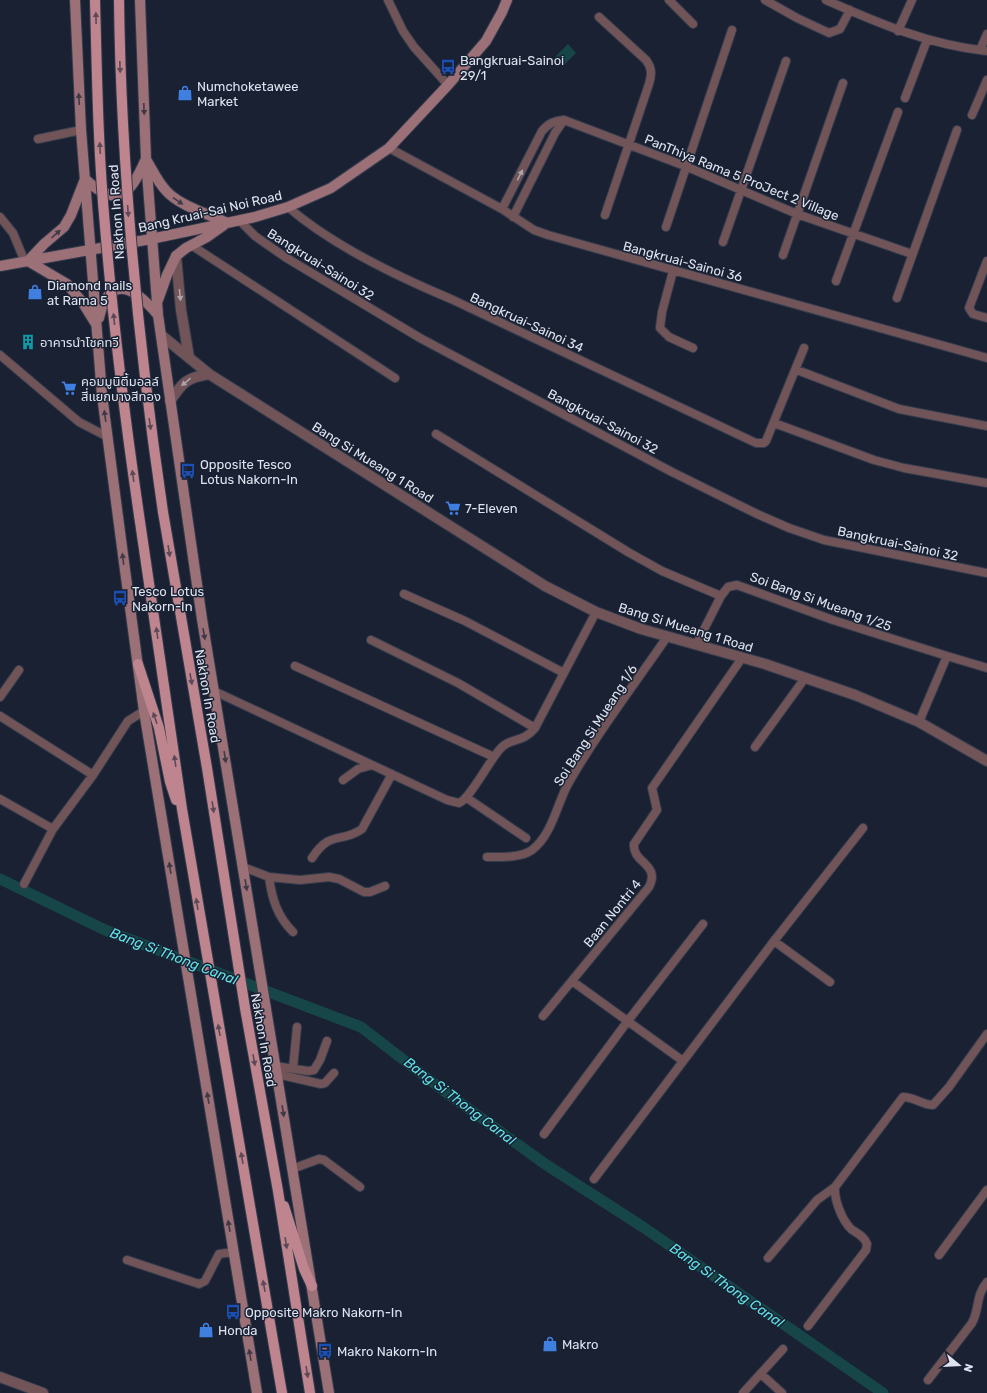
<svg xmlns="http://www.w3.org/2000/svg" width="987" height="1393" font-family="Rubik,'Noto Sans Thai',sans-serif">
  <rect width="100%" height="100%" fill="#192133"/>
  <path fill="#174648" d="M 568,44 L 576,53 L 564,65 L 555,57 Z"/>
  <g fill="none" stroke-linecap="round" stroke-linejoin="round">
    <path stroke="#174648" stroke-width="11" d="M 0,879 L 105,930 L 361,1027 L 444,1091 L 545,1164 L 643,1227 L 883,1393"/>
    <g stroke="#343c4d" stroke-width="10">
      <path id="minor" d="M 388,0 L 403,31 L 414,47 L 448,85
        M 669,0 L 693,24
        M 765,0 L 797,18 L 829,33 L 840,29 L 850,10
        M 826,0 C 878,23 929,45 987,51
        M 599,17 L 646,60 C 652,68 652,74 649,84 L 605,215
        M 898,31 L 912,0
        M 980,50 L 987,34
        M 905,98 L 927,40
        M 972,115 L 987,80
        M 38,139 L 81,130
        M 389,148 L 502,209 L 534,230 L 548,235 L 987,358
        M 288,207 C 333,246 396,276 451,299 L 756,443 L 764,443 L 766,441 L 804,348
        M 502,209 L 542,131 C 549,123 554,121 564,120 L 685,166 L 797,214 L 912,254
        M 0,217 L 13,233 L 25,262
        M 513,217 L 555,133 L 564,120
        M 239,220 L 255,236 L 285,257 L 420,338 L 672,472 L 757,514 L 789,528 L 824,540 L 987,573
        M 666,227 L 732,30
        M 723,242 L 786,61
        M 191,245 L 395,378
        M 783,255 L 843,83
        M 987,261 L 969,308 L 973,314 L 987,318
        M 673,271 L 662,312 L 660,328 L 669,337 L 693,348
        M 836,281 L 898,112
        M 897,298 L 957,130
        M 0,355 L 79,422 L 108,437
        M 797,370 L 899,409 L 987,426
        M 774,423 L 874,460 L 904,468 L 987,483
        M 436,434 L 628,552 L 662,571 L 721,596
        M 404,594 L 465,621 L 564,673
        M 371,640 L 458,683 L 535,728
        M 696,645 L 721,596 L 728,587 L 737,585 L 833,620 L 947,656
        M 295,666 L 494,757
        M 214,691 L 447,800 L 459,803 C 470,799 490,759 501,748 C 511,737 522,744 535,728 L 596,612
        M 0,697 L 19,670
        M 0,716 L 93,775
        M 919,722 L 947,656 L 987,668
        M 755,747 L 805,678
        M 343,780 L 358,769 L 372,765
        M 467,798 L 526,838
        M 0,799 L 53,829 L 93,775 L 128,721 L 144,711
        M 487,857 C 500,857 521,858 532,850 C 552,835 557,804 568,784 C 597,733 634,685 667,637
        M 312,858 C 331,829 341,844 362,829 L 392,774
        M 243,867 L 269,877 L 300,880 L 329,877 L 339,879 L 364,892 L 370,892 L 385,886
        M 269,877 C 272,899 277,916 293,932
        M 24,884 L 53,829
        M 774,941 L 830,982
        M 572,981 L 683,1061
        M 543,1016 L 649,887 C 661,864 632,863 634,844 L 657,810 L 652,788 L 742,658
        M 275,1066 L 308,1071 L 314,1070 L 320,1060 L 327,1041
        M 293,1068 L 297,1027
        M 277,1074 L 321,1084 L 325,1083 L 334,1073
        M 544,1134 L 627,1022 L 703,924
        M 292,1169 L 319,1159 L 324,1160 L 360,1187
        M 594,1179 L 774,941 L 863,828
        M 939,1255 L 987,1190
        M 768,1258 L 817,1200 L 835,1187 L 903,1097 C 915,1097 922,1105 933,1105 L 949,1087 L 987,1034
        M 127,1260 L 199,1284 L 205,1281 L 219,1254 L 234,1252
        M 808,1326 L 866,1250 L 867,1244 C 864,1236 858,1234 851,1229 C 842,1220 834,1200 835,1187
        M 761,1374 L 782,1393
        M 928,1380 L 972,1323 C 980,1308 975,1297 987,1282
        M 743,1393 L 783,1349"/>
    </g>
    <g stroke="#343c4d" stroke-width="12">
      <path id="tertiary" d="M 176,256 L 181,310 L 189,357
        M 161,335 L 209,374 L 545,586 L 596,612 L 641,629 L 765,664 L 855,695 L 919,722 L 987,761
        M 170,401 C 183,382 186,378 209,374
        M 0,1377 L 43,1393"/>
    </g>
    <g stroke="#343c4d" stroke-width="12">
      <path id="secondary" d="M 75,0 L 81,130 L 102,395 L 125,570 L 144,711 L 257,1393
        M 140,0 L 146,159 L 158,315 L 202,619 L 329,1393
        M 147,161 C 154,173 161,188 173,197 C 188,209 209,214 227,223
        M 28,261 L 44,244 L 64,227 L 71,215 L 85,179 C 117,209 130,195 145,161
        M 28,261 L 67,284 L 83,303 L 96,324
        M 0,266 L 151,239 L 255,217 L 288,207 L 331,188 L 389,148 L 448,85 L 486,41 L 502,12 L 507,0
        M 158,300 L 167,275 L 176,256 L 186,248 L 207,237 L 224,225
        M 99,318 C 110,271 136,289 158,315"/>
    </g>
    <g stroke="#343c4d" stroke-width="12">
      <path id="primary" d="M 163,512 L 207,768 L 245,1008 L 278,1191 L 310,1393
        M 139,515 L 182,809 L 282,1393
        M 138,664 L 159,728 L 170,782 L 176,800
        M 284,1206 L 304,1269 L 312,1286"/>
    </g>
    <use href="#minor" stroke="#705458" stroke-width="8"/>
    <use href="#tertiary" stroke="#705458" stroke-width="10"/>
    <use href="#secondary" stroke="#9c7077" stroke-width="10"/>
    <use href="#primary" stroke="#be858f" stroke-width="10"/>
    <g stroke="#343c4d" stroke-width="12" stroke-linecap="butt">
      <path id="primary-bridge" d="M 95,0 C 97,75 98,151 105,226 C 113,323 125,419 139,515
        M 119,0 C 121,172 138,342 163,512"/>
    </g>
    <use href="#primary-bridge" stroke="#be858f" stroke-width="10"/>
  </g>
  <defs><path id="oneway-solid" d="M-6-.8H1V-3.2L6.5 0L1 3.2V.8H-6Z"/></defs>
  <g fill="#5b4958">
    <use href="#oneway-solid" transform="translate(96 18) rotate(-91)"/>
    <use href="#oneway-solid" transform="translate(120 67) rotate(88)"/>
    <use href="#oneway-solid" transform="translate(100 148) rotate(-93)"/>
    <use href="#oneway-solid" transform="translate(128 211) rotate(86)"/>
    <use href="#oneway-solid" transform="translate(114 319) rotate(-96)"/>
    <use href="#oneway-solid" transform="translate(150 424) rotate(82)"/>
    <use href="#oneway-solid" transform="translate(133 476) rotate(-98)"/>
    <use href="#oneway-solid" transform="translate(169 551) rotate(81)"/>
    <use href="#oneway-solid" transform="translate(157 633) rotate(-98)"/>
    <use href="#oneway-solid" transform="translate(191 679) rotate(80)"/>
    <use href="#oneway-solid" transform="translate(155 718) rotate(-109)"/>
    <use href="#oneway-solid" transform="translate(175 761) rotate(-98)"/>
    <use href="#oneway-solid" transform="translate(213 807) rotate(81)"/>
    <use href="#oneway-solid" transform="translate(197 904) rotate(-99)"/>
    <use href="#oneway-solid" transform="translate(219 1030) rotate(-100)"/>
    <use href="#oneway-solid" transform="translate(254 1060) rotate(80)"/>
    <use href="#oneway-solid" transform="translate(242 1158) rotate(-100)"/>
    <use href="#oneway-solid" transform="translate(286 1243) rotate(81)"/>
    <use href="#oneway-solid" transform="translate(264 1286) rotate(-100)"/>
    <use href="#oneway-solid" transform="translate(307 1372) rotate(81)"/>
  </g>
  <g fill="#403947">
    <use href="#oneway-solid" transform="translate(79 99) rotate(-93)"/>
    <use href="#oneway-solid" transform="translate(144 109) rotate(88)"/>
    <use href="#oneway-solid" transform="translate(178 201) rotate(34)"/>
    <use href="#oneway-solid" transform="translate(56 234) rotate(-42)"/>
    <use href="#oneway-solid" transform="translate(105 416) rotate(-98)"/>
    <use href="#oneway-solid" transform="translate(123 559) rotate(-97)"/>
    <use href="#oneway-solid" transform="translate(204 634) rotate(80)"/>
    <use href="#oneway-solid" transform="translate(225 757) rotate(81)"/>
    <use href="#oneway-solid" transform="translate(170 868) rotate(-99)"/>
    <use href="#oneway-solid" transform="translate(246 885) rotate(81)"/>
    <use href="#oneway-solid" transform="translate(208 1098) rotate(-99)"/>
    <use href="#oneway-solid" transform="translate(283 1111) rotate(81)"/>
    <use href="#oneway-solid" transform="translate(229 1226) rotate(-100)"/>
    <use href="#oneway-solid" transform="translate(250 1355) rotate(-99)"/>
  </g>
  <g fill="#aca3ab">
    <use href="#oneway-solid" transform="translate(520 175) rotate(-63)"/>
    <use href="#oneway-solid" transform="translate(180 295) rotate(84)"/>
    <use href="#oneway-solid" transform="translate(186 382) rotate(141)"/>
  </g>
  <defs>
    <g id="bus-bare" transform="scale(1.2)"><path d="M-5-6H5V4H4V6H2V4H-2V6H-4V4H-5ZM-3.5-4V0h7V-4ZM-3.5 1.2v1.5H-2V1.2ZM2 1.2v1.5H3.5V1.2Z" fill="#1a4fb4" stroke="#192133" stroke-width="2.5" paint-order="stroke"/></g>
    <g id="shop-bare" transform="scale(1.2)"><path d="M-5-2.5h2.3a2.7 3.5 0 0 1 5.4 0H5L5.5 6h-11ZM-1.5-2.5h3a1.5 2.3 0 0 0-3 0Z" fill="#3f7fe0" stroke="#192133" stroke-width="2.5" paint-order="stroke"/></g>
    <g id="building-bare" transform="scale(1.2)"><path d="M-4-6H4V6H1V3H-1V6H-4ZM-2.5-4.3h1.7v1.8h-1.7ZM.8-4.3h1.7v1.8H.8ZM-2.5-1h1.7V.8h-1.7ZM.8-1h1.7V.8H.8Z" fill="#0f9aa8" stroke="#192133" stroke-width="2.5" paint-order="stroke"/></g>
    <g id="supermarket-bare" transform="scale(1.2)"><path d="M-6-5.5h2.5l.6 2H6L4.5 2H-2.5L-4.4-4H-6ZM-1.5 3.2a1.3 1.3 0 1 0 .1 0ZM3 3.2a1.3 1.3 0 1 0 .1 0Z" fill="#3f7fe0" stroke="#192133" stroke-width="2.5" paint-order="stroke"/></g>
  </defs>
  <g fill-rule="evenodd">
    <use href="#bus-bare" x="448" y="67"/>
    <use href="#shop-bare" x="185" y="93"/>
    <use href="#shop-bare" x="35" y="292"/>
    <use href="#building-bare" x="28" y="342"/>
    <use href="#supermarket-bare" x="69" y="388"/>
    <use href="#bus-bare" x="188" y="471"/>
    <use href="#supermarket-bare" x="453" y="508"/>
    <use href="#bus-bare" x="120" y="598"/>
    <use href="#bus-bare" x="233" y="1312"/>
    <use href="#shop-bare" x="206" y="1330"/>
    <use href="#shop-bare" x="550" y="1344"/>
    <use href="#bus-bare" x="325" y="1351"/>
  </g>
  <g text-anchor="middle" stroke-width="3" stroke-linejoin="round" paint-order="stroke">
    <g font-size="13" fill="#dde3ef" stroke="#192133" text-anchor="start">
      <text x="460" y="65">Bangkruai-Sainoi<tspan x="460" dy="15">29/1</tspan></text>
      <text x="197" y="91">Numchoketawee<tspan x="197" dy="15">Market</tspan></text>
      <text x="47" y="290">Diamond nails<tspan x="47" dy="15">at Rama 5</tspan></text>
      <text x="40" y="347">อาคารนำโชคทวี</text>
      <text x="81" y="386">คอมมูนิตี้มอลล์<tspan x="81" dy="15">สี่แยกบางสีทอง</tspan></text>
      <text x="200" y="469">Opposite Tesco<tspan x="200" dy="15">Lotus Nakorn-In</tspan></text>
      <text x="465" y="513">7-Eleven</text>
      <text x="132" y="596">Tesco Lotus<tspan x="132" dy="15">Nakorn-In</tspan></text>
      <text x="245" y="1317">Opposite Makro Nakorn-In</text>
      <text x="218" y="1335">Honda</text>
      <text x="562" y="1349">Makro</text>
      <text x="337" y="1356">Makro Nakorn-In</text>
    </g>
    <g font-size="13" fill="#dde3ef" stroke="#192133">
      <text transform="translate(742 177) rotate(22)" y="5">PanThiya Rama 5 ProJect 2 Village</text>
      <text transform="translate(210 211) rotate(-13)" y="5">Bang Kruai-Sai Noi Road</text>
      <text transform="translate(116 212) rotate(-94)" y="5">Nakhon In Road</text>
      <text transform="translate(683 261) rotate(15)" y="5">Bangkruai-Sainoi 36</text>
      <text transform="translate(321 264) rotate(32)" y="5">Bangkruai-Sainoi 32</text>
      <text transform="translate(527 322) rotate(25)" y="5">Bangkruai-Sainoi 34</text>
      <text transform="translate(603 421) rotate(28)" y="5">Bangkruai-Sainoi 32</text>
      <text transform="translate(373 462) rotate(32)" y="5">Bang Si Mueang 1 Road</text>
      <text transform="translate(898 543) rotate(12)" y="5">Bangkruai-Sainoi 32</text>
      <text transform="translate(821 601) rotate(20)" y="5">Soi Bang Si Mueang 1/25</text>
      <text transform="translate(686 627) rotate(17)" y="5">Bang Si Mueang 1 Road</text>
      <text transform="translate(208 696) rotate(80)" y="5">Nakhon In Road</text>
      <text transform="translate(595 725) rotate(-57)" y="5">Soi Bang Si Mueang 1/6</text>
      <text transform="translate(612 913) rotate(-51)" y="5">Baan Nontri 4</text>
      <text transform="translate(264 1040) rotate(80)" y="5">Nakhon In Road</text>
    </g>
    <g font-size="14" font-style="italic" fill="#5fe1e6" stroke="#192133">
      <text transform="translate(174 956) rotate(21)" y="5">Bang Si Thong Canal</text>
      <text transform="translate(460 1101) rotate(37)" y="5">Bang Si Thong Canal</text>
      <text transform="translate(727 1285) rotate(35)" y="5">Bang Si Thong Canal</text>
    </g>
  </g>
  <g transform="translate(959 1365) rotate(108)" stroke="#192133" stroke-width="3" paint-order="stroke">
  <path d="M0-3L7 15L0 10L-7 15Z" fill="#dde3ef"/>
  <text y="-6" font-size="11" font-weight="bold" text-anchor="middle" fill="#dde3ef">N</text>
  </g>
</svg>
